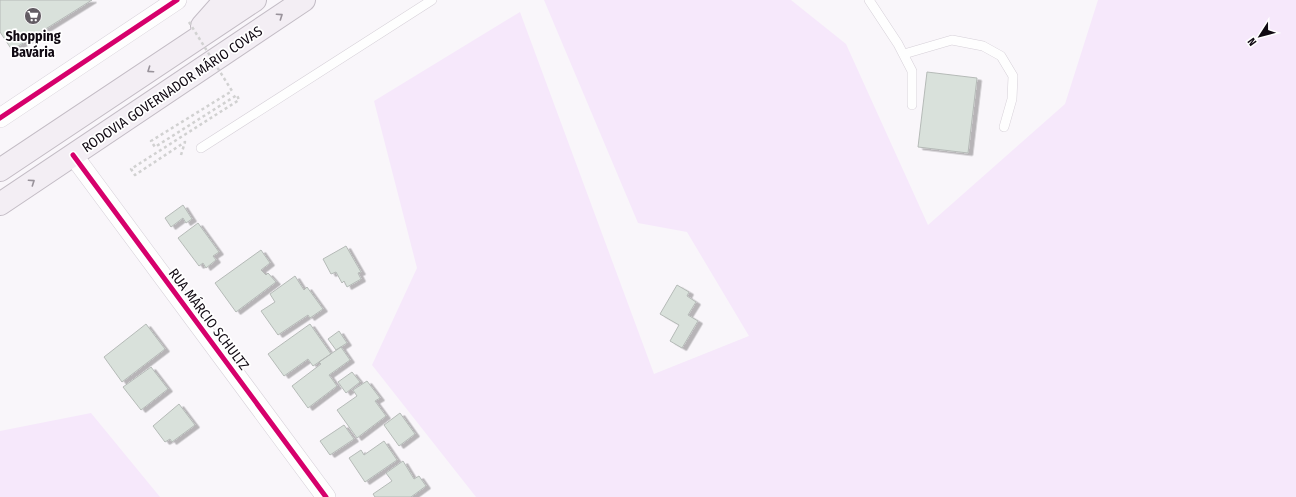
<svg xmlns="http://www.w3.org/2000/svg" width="1296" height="497" font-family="'Fira Sans Condensed',sans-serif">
  <defs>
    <filter id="shadow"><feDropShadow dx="4.5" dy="2.5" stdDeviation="0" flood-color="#0004"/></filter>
  </defs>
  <rect width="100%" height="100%" fill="#f9f6fa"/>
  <path fill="#f6e8fb" d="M 544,0 L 791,0 L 846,44 L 928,225 L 1065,104 L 1098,0 L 1296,0 L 1296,497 L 476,497 L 372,365 L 417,268 L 374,101 L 520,12 L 654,374 L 749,336 L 687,232 L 638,223 Z
    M 91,413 L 160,497 L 0,497 L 0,431 Z"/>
  <path fill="#d9e1db" stroke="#b5bab7" filter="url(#shadow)" d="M 0,0 L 92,0 L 12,50 L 0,32 Z
    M 927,72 L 977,78 L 968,153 L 918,147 Z
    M 183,205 L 192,219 L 186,223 L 183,218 L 171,227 L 165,218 Z
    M 198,223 L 219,252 L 213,256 L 216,260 L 206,268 L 203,263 L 199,266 L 178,238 Z
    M 346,246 L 361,272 L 358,273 L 361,279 L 347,287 L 344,281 L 342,283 L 336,272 L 331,274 L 323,259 Z
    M 261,250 L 270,263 L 261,270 L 266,275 L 268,273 L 276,282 L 236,312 L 215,283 Z
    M 295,276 L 304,290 L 307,287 L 323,309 L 310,318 L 308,315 L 278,335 L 261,311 L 275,302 L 270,294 Z
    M 677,285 L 689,292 L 687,296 L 696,302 L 688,315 L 698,321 L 682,348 L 670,341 L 679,325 L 660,314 Z
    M 146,324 L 165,349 L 122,382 L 104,357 Z
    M 310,324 L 331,354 L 313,366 L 308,359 L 284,376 L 268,354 Z
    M 339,331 L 347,343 L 336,350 L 328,339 Z
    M 341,347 L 350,360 L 329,375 L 337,386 L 308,408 L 292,386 L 321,364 L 319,362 Z
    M 151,367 L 168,389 L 141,410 L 123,387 Z
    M 352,372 L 360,382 L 346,393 L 338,382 Z
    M 367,381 L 380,398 L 375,401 L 386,416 L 357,438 L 337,410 L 357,396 L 353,390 Z
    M 179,404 L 195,425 L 172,442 L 170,439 L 165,442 L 153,426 Z
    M 400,413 L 415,434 L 399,446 L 384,425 Z
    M 344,425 L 354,439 L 330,455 L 320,441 Z
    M 384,441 L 397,460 L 365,482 L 349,458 L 361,450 L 364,455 Z
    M 403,461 L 414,479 L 419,476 L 426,486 L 411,497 L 375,497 L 373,494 L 392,481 L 386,473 Z"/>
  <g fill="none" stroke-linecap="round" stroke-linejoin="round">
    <g stroke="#d6d0d8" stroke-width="10">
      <path id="lane" d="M 869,0 L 898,44 L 912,71 L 912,105
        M 904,54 L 952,40 L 983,46 L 1001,56 L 1013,76 L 1012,99 L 1004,127
        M 201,148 L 432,0"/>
    </g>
    <g stroke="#d6d0d8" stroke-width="20">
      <path id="street" d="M 0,118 L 177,0
        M 73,155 L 326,497"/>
    </g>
    <g stroke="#c3bcc5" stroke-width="24">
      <path id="highway" d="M 202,26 L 225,0
        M 0,170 L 255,0
        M 0,204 L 304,0"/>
    </g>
    <path stroke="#d1d1d1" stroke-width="2.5" stroke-dasharray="3 3" stroke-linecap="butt" d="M 181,155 L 185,142 L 135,175 L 131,169 L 239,100 L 237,95 L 155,147 L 151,141 L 232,91"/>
    <use href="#lane" stroke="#fefefe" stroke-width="9"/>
    <use href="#street" stroke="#fefefe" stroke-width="19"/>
    <use href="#highway" stroke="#f3eef4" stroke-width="22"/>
    <path stroke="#d1d1d1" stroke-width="2.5" stroke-dasharray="3 3" stroke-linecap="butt" d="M 189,22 L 232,91"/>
    <g stroke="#fff" stroke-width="8">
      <path id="cycleway" d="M 0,118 L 177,0
        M 73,155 L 326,497"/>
    </g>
    <use href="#cycleway" stroke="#d6006c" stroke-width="5"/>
  </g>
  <defs><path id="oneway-chevron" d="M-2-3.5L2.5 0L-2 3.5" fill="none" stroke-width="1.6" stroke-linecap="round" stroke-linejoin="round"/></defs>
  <g stroke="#98929a">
    <use href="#oneway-chevron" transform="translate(280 16) rotate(-34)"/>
    <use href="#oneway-chevron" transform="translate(150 70) rotate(146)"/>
    <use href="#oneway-chevron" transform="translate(32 182) rotate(-34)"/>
  </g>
  <defs>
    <g id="supermarket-disc" transform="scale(0.9)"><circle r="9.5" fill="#625c63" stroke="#fff"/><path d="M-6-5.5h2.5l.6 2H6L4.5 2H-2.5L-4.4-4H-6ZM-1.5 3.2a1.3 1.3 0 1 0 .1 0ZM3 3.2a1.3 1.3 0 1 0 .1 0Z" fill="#fff"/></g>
  </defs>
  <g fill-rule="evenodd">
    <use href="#supermarket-disc" x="33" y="16"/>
  </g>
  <g text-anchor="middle" stroke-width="3.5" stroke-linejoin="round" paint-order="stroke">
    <g font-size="14" font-weight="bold" fill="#100912" stroke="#fff">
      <text x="33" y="41">Shopping<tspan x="33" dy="16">Bavária</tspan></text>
    </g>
    <g font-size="14" fill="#100912" stroke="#fff">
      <text transform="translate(172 89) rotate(-34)" y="5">RODOVIA GOVERNADOR MÁRIO COVAS</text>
      <text transform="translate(209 319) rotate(53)" y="5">RUA MÁRCIO SCHULTZ</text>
    </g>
  </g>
  <g transform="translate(1260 36) rotate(234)" stroke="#ffffff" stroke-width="3" paint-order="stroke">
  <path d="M0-3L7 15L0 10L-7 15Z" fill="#100912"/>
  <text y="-6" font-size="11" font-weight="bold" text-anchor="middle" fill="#100912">N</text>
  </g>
</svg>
